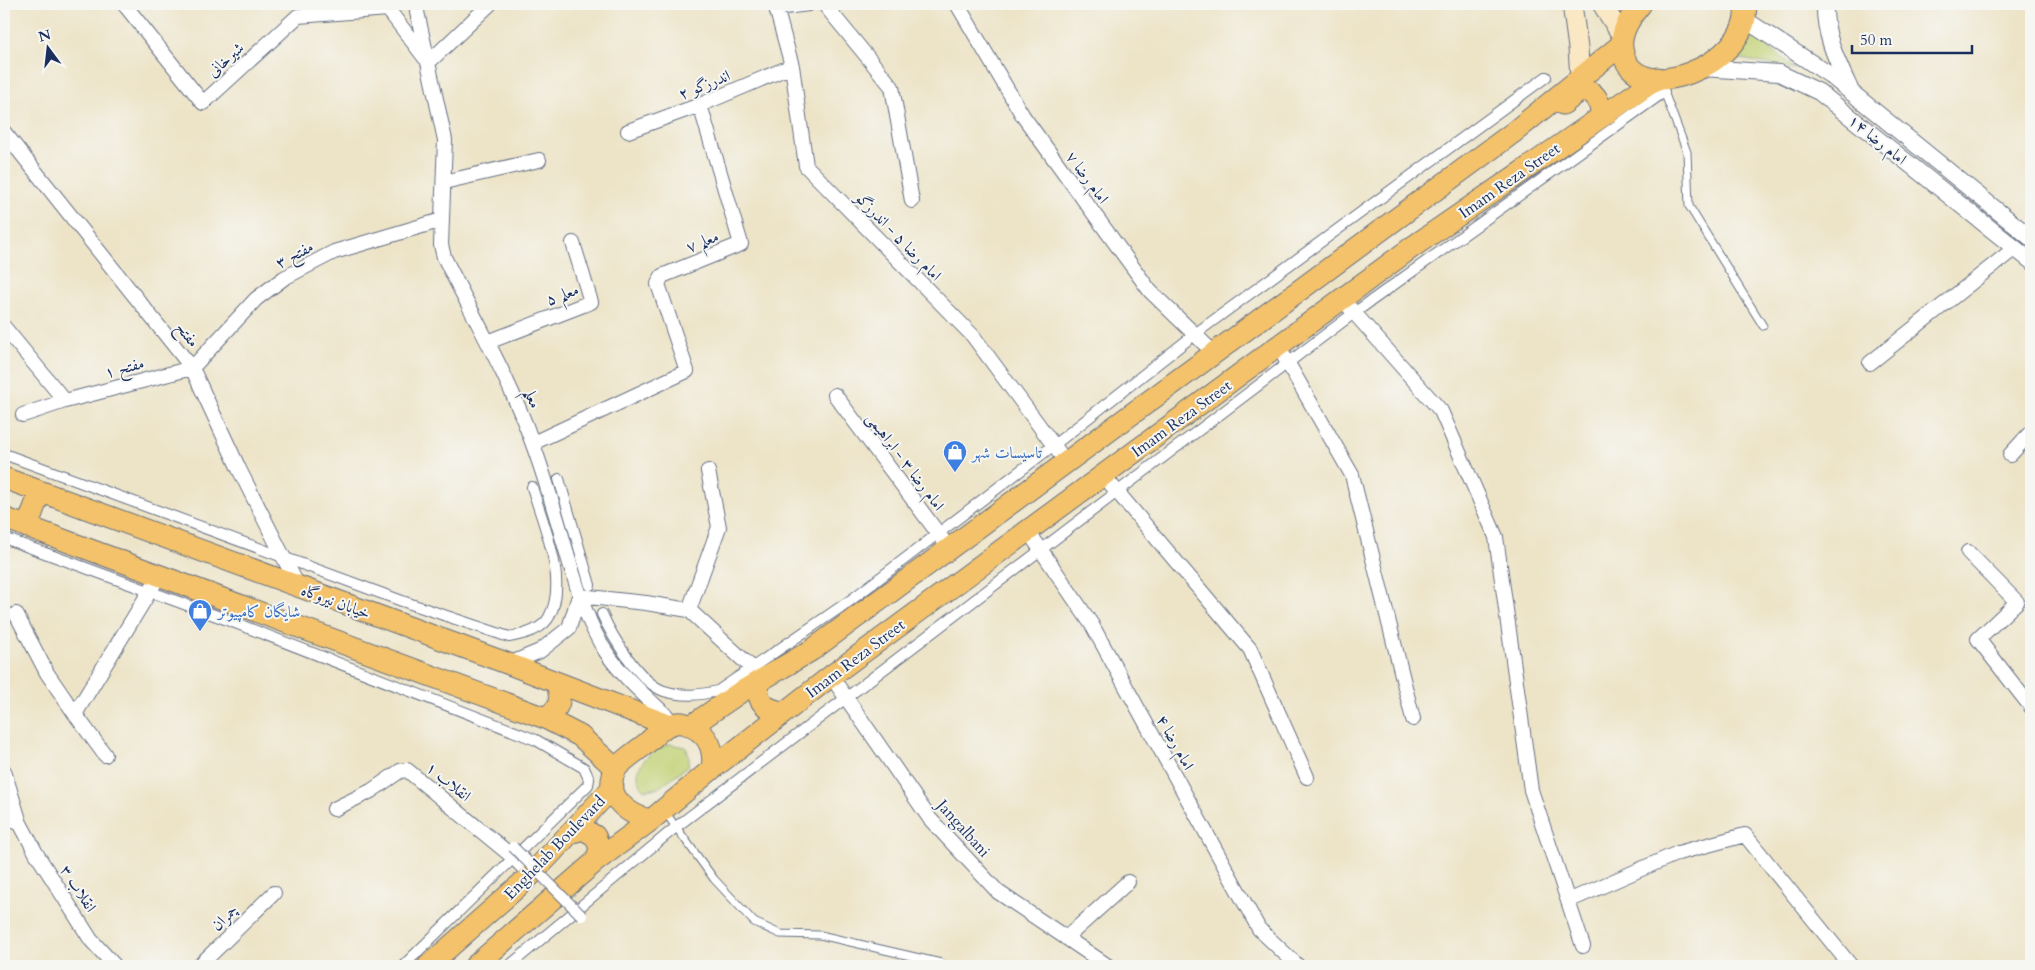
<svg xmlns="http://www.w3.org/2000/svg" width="2035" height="970" font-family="Cardo,Amiri,serif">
  <rect width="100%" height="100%" fill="#f6f6f2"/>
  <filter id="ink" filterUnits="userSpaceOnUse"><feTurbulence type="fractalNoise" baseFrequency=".02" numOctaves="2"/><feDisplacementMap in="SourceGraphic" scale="10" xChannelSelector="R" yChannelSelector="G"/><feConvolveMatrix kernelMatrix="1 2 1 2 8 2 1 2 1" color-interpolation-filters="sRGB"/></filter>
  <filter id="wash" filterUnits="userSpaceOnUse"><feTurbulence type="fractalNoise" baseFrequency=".0096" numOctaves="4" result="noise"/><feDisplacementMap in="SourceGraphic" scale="20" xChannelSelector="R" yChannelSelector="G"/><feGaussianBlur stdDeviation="1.12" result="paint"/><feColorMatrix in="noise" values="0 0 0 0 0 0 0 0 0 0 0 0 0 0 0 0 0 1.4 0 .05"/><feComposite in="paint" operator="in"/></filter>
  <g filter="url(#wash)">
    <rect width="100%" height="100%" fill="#ede4c8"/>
    <path fill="#c1d173" stroke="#6e8068" d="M 1755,36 L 1795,69 L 1736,58 Z
      M 670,744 L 686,747 L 689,758 L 688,766 L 658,788 L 645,790 C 625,771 652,748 670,744 Z"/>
  </g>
  <g filter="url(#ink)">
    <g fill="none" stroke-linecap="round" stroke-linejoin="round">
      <g stroke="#646e83" stroke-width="9">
        <path id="service" d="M 1663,89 L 1687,152 L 1689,206 L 1763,326
          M 665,812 L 714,879 L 754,922 L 780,934 L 820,935 L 941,963"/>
      </g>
      <g stroke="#646e83" stroke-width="12">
        <path id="pedestrian" d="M 4,454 L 402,601 L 509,637 C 522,635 542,630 549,617 C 569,581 543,524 532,487
          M 559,479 L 590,585
          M 4,538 L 225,619 L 536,740 L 584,768 L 589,779 L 588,785 L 403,966
          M 602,614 C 612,637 640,683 664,691 C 683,697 700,695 718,691 L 851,600 L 1054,445 L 1199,331 L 1546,77
          M 509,966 L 676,827 L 1117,492 L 1354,313 L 1664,92"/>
      </g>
      <g stroke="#646e83" stroke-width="16">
        <path id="minor" d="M 124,4 L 203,103 L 298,16 L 388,9
          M 384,4 L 425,58
          M 418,4 L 417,12 L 445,140 L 441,245 L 444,257 C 474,318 509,377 532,442 C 546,479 557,519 568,557 C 578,590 587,623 606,652 C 624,679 651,701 674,723
          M 775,4 L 792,66 L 806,166 L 973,336 L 1066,462
          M 824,4 L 892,87 L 912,201
          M 957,4 L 1023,116 L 1150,291 L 1214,353
          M 777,8 L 808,4
          M 428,63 L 490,4
          M 628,131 L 700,105 L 792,66
          M 4,132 L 192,368 L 239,469 L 299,588
          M 444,182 L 539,160
          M 1342,299 L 1441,411 L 1496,537 L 1531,790 L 1583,946
          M 4,327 L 65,401
          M 488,342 L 591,302 L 573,243
          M 1278,346 L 1352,475 L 1413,719
          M 1870,363 L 2015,248
          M 835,395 L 949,548
          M 23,415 L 65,401 L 192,368 L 256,299 L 284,278 L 334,252 L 442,220
          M 533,443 L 687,371 L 658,284 L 662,276 L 741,244 L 700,105
          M 2010,455 L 2031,432
          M 1103,475 L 1250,649 L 1307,777
          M 1028,531 L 1092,625 L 1259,929 L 1298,966
          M 1968,552 L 2017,602 L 1978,639 L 2031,707
          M 579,596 L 646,603 L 689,610 L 763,678
          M 689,610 L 719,527 L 708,471
          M 16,614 L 47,673 L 75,714 L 105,755
          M 509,664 L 540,651 L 569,628 L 579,596
          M 831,676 L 930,819 L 998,892 L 1108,966
          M 75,714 L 159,576
          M 4,771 L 20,823 L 36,853 L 91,940 L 115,966
          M 334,809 L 371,791 L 400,771 L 407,770 L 513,857 L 531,875
          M 4,818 L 20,823
          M 1568,901 L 1678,853 L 1745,835 L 1851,966
          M 1066,938 L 1128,882
          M 199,966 L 274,893"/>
      </g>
      <g stroke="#646e83" stroke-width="18">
        <path id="tertiary" d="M 1825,4 C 1824,35 1837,61 1850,89
          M 1744,19 L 1830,75 L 2031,238
          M 1702,68 L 1779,73 L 1819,92 L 2031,261"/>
      </g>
      <g stroke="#646e83" stroke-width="21">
        <path id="secondary" d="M 1572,4 L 1578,48 L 1580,79
          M 1602,4 L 1622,36"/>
      </g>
      <g stroke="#646e83" stroke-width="23">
        <path id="primary" d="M 1641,4 C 1631,15 1620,33 1622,48 C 1630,113 1754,64 1745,4
          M 1563,104 C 1568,101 1574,94 1580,92 C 1596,87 1601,105 1601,116
          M 4,478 L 509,664 L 668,725
          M 4,518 L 545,718 L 580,736 L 616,769
          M 27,527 L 40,492
          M 757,682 C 757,702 764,709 783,712
          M 545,718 C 560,708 562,702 557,683
          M 691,726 L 739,693 L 812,650 L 1514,132 L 1621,45
          M 712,769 L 831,676 L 1411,248 L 1658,78
          M 570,833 L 583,829 L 595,836 L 600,848 L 596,861
          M 428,966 L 531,875 L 613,787
          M 475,966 L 596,861 L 651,820 L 712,769 C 715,750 709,734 690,726 C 685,723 678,722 672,724 C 663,726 655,736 648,742 C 640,749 621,761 616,769 C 601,795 629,816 651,820"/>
      </g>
      <use href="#service" stroke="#fff" stroke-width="7"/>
      <use href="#pedestrian" stroke="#fff" stroke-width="10"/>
      <use href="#minor" stroke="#fff" stroke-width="14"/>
      <use href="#tertiary" stroke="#fff" stroke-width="16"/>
      <use href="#secondary" stroke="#fae7c3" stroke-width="19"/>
      <use href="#primary" stroke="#f3c26a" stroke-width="21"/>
      <g stroke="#646e83" stroke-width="12" stroke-linecap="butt">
        <path id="pedestrian-bridge" d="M 513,847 L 582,916"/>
      </g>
      <use href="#pedestrian-bridge" stroke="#fff" stroke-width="10"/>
    </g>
  </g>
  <defs>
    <g id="shop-pin" transform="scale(1.25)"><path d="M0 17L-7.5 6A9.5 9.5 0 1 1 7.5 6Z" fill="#3f7fe0" stroke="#f6f6f2"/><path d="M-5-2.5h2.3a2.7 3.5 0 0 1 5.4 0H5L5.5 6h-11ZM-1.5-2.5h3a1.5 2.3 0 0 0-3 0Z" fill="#fff"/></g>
  </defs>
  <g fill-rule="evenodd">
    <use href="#shop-pin" x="955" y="452"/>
    <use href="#shop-pin" x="200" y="611"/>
  </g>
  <g text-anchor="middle" stroke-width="4" stroke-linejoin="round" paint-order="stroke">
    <g font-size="16" fill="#1b2f5e" stroke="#f6f6f2">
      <text transform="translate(225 59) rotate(-42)" y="6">شیرخانی</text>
      <text transform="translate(704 84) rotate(-22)" y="6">اندرزگو ۲</text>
      <text transform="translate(1878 139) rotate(39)" y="6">امام رضا ۱۴</text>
      <text transform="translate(1088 177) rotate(54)" y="6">امام رضا ۷</text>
      <text transform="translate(1509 180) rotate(-35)" y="6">Imam Reza Street</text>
      <text transform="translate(899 236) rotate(46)" y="6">امام رضا ۵ - اندرزگو</text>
      <text transform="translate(702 241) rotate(-22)" y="6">معلم ۷</text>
      <text transform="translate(294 254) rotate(-28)" y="6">مفتح ۳</text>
      <text transform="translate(562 294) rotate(-21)" y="6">معلم ۵</text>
      <text transform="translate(188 334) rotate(51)" y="6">مفتح</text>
      <text transform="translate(124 367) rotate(-15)" y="6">مفتح ۱</text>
      <text transform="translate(533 398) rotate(65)" y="6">معلم</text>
      <text transform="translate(1181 418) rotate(-36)" y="6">Imam Reza Street</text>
      <text transform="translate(906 461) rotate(53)" y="6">امام رضا ۳ - ابراهیمی</text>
      <text transform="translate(336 601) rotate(20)" y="6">خیابان نیروگاه</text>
      <text transform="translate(855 658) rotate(-37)" y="6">Imam Reza Street</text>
      <text transform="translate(1176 742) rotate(61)" y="6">امام رضا ۴</text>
      <text transform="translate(449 781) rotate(39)" y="6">انقلاب ۱</text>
      <text transform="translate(964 828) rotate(48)" y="6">Jangalbani</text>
      <text transform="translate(554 847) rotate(-46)" y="6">Enghelab Boulevard</text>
      <text transform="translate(79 888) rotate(57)" y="6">انقلاب ۳</text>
      <text transform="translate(224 917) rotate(-44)" y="6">چمران</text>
    </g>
    <g font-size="16" fill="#366cbe" stroke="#f6f6f2" text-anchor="start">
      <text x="972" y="458">تاسیسات شهر</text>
      <text x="218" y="617">شایگان کامپیوتر</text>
    </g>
  </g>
  <rect width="2035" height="970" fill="none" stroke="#f6f6f2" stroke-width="20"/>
  <g transform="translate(48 48) rotate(345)" stroke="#f6f6f2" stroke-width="4" paint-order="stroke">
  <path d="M0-4L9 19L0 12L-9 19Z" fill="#1b2f5e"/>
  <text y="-8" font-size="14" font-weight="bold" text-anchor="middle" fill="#1b2f5e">N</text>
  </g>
  <path d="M1852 45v8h120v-8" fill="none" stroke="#1b2f5e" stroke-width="2.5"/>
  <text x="1860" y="45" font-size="15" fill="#1b2f5e" stroke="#f6f6f2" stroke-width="4" paint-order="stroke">50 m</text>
</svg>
